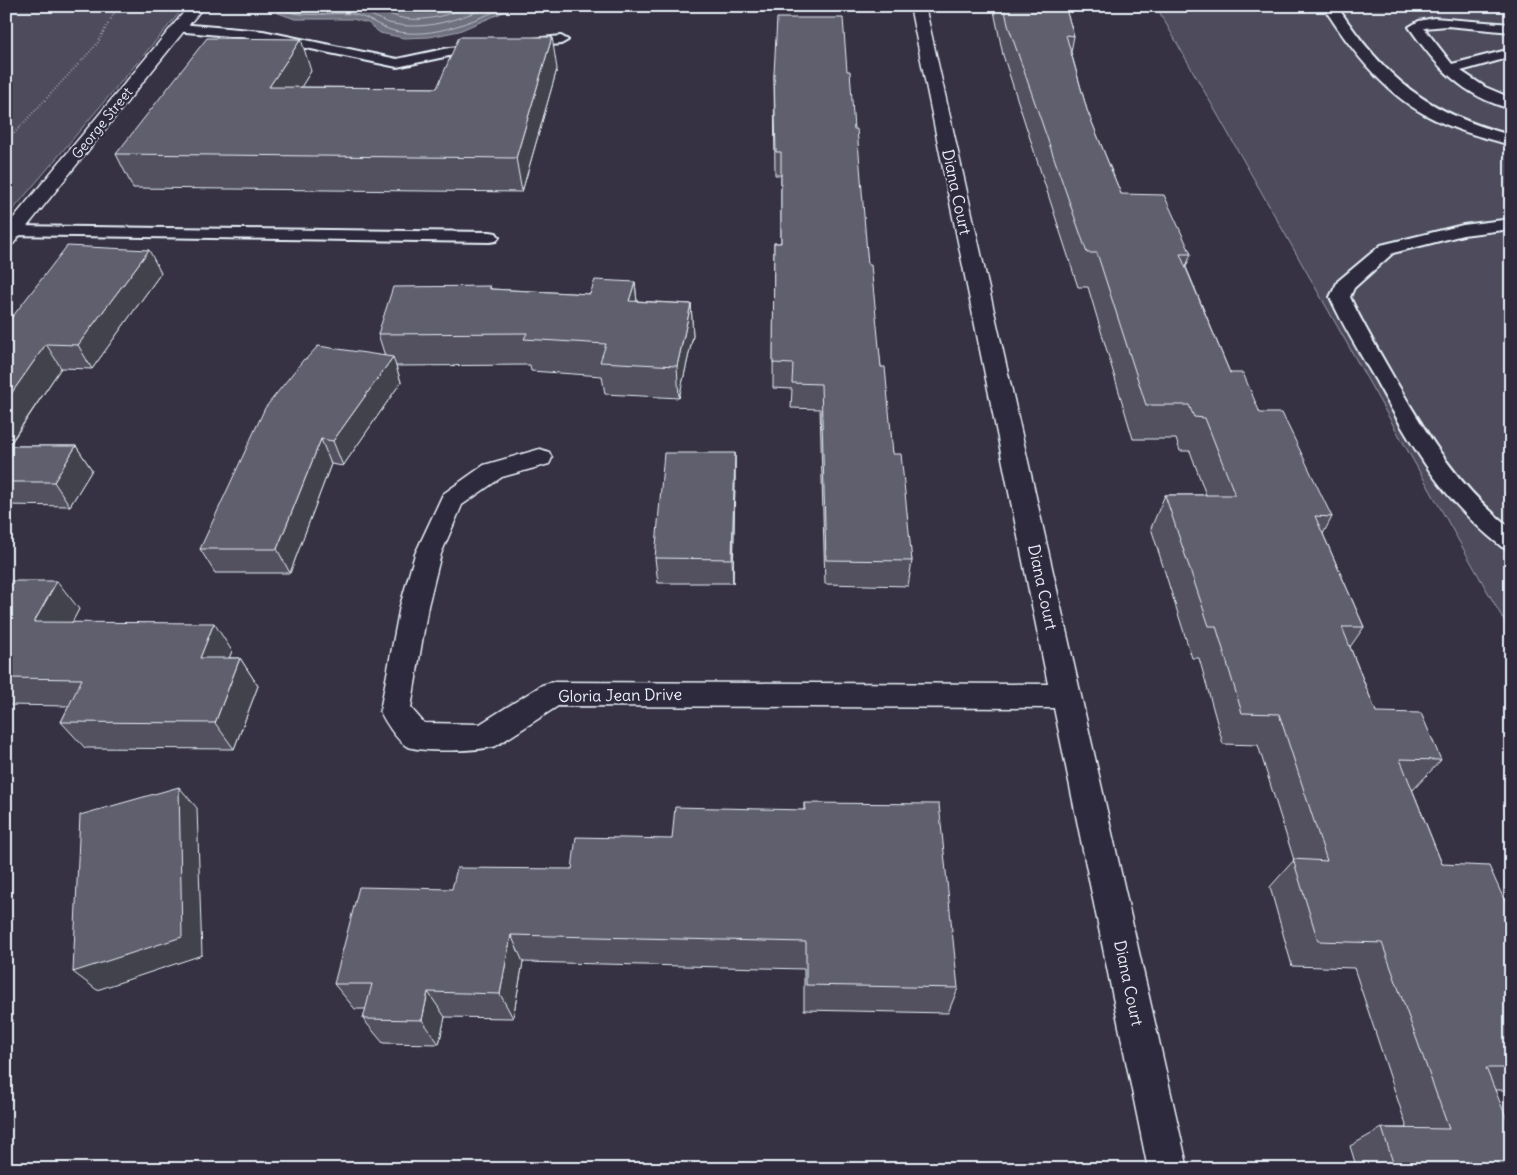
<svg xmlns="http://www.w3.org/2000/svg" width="1517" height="1175" font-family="Delius,sans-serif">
  <rect width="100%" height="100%" fill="#363244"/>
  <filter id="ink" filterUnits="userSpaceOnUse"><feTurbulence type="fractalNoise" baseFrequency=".02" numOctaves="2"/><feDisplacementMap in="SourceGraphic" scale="10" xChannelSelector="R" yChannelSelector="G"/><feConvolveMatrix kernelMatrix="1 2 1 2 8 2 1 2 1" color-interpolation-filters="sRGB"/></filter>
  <g filter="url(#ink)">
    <path fill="#4d4b5c" stroke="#9a9eaa" d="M 6,6 L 185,6 L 6,218 Z
      M 1156,6 L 1511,6 L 1511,633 Z"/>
    <path fill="#70717f" stroke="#a0a4af" d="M 281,6 L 518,6 L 459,31 L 430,37 L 404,38 L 380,33 L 368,23 L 352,19 L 295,19 L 278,13 Z"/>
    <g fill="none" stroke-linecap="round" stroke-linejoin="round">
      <path stroke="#b8bec8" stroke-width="1" d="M 285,6 L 286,11 C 308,18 329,12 351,14 C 367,16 379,27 394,31 C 434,40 473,20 509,6
        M 292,6 C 313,12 333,5 354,8 C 367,10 377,20 389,23 C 425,32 458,19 491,6
        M 376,6 C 405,29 440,18 471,6"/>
      <g stroke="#e8f1f8" stroke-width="4">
        <path id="lane" d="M 1323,6 L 1337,6 C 1385,79 1427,113 1511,135 L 1511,145 C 1481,137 1451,129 1424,114 C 1382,91 1349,47 1323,6 Z
          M 1434,18 L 1511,24 L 1511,32 L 1447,26 L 1424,28 L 1452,64 L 1511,49 L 1511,57 L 1461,71 L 1485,87 L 1511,98 L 1511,109 C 1462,96 1436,66 1409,27 L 1419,21 Z
          M 180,24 L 263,31 L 397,59 L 449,48 L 561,36 L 568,40 L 561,44 L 449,56 L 397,67 L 263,39 L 175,31 L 173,28 Z
          M 1511,219 L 1511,229 L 1463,235 L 1393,253 L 1354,288 L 1350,297 C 1363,325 1379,351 1394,378 C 1427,434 1458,488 1511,528 L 1511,550 L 1502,547 C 1441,499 1413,448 1376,381 C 1360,353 1343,326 1330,297 L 1338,281 L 1381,245 L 1463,225 Z
          M 13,226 L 490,232 L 496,233 L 499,237 L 496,241 L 490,242 L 7,235 L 7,227 Z"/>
      </g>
      <g stroke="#e8f1f8" stroke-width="3">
        <path id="street" d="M 910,6 L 925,6 L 1188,1169 L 1148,1169 L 1054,708 L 558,706 L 496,746 C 482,751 418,753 406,746 C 396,739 385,722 380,711 L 400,606 L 415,554 L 443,494 L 484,465 L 540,449 L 549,452 L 552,458 L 549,464 L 502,477 L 462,505 L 441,554 L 428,606 L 411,708 L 424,723 L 480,724 L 542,685 L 553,682 L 1048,684 Z"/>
      </g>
      <g stroke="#e8f1f8" stroke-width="3">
        <path id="secondary" d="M 189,6 L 204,6 L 13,244 L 6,246 L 6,227 Z"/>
      </g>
      <path stroke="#e8f1f8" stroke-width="2" stroke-dasharray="0.5 2.5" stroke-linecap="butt" d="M 6,142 L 97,44 L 118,6"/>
      <use href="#lane" fill="#2f2a3d" fill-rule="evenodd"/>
      <use href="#street" fill="#2f2a3d" fill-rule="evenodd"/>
      <use href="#secondary" fill="#2f2a3d" fill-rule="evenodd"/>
    </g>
    <path fill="#53515f" stroke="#e8f1f8" d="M 993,6 L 1065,6 L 1074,36 L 1071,52 L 1087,110 L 1121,194 L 1191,254 L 1186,267 L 1230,373 L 1260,413 L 1332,517 L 1323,534 L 1364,627 L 1350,647 L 1376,712 L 1441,760 L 1413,790 L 1412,789 L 1442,864 L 1511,915 L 1511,1089 L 1508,1090 L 1495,1090 L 1511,1169 L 1357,1169 L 1350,1146 L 1382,1128 L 1407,1128 L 1354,968 L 1292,966 L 1270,887 L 1294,860 L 1258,745 L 1223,744 L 1199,658 L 1192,658 L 1151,528 L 1165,495 L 1206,495 L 1190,451 L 1180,451 L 1176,439 L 1133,439 L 1088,287 L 1078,287 L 1003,55 Z
      M 557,69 L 522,192 L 133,188 L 116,154 L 311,71 L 301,87 L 437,88 Z
      M 847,71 L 868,265 L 881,367 L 893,454 L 912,561 L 908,586 L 825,584 L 820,409 L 791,408 L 792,389 L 773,388 L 774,243 L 781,243 L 781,175 L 775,175 L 774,74 Z
      M 161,273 L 92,369 L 61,368 L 9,446 L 76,446 L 92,470 L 70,506 L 6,505 L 6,325 Z
      M 635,282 L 637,301 L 691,304 L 693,336 L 679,398 L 605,394 L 602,376 L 531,371 L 530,365 L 396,366 L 401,382 L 343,466 L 331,464 L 290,573 L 215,573 L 200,549 L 385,356 L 378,334 L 490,286 L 491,289 L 590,294 Z
      M 735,453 L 735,478 L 733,583 L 658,583 L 655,558 Z
      M 6,581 L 79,609 L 72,622 L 232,651 L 229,658 L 240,658 L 258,686 L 234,749 L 85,748 L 61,722 L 69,706 L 6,705 Z
      M 804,803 L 958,988 L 948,1013 L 804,1010 L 804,969 L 523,962 L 513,1018 L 445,1017 L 439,1044 L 383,1043 L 363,1019 L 366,1009 L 355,1009 L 334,984 L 452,889 L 572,869 L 672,839 L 804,810 Z"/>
    <path fill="#43424d" stroke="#e8f1f8" d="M 552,37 L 557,69 L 522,192 L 516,158 Z
      M 301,39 L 311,71 L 281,120 L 269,87 Z
      M 149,250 L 161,273 L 92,369 L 78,345 Z
      M 635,282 L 638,314 L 629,301 Z
      M 691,304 L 693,336 L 679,398 L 677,366 Z
      M 46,344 L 61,368 L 6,449 L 6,401 Z
      M 393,357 L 401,382 L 343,466 L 333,441 Z
      M 321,439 L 331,464 L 290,573 L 277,549 Z
      M 76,446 L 92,470 L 70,506 L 54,482 Z
      M 735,453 L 735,478 L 733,583 L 732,559 Z
      M 57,581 L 79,609 L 58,650 L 34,622 Z
      M 214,623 L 232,651 L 218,686 L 200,658 Z
      M 240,658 L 258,686 L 234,749 L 215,723 Z
      M 179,787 L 197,808 L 202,955 L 97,990 L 73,972 Z
      M 511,935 L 523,962 L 513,1018 L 500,994 Z
      M 428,992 L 445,1017 L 439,1044 L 422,1020 Z"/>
    <path fill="#605e6e" stroke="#e8f1f8" d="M 1004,6 L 1065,6 L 1074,36 L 1066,35 L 1087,110 L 1121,194 L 1164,195 L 1191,254 L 1180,254 L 1230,373 L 1243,373 L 1260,413 L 1282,413 L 1332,517 L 1315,516 L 1364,627 L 1342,627 L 1376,712 L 1421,713 L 1441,760 L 1400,759 L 1442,864 L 1489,866 L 1511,915 L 1511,1068 L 1486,1068 L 1511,1129 L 1511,1169 L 1395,1169 L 1382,1128 L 1449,1129 L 1382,943 L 1318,941 L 1293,859 L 1327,861 L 1279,714 L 1242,713 L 1216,626 L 1209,626 L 1165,495 L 1235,495 L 1205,418 L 1194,417 L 1189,405 L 1146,405 L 1097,253 L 1087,253 L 1008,25 Z
      M 777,18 L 843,18 L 847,71 L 850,71 L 854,129 L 857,129 L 868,265 L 871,265 L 881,367 L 885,367 L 893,454 L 901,454 L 912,561 L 826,560 L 821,384 L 792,383 L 793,364 L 773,363 L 774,243 L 781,243 L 781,152 L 776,152 L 774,74 Z
      M 459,37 L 552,37 L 516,158 L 116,154 L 207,38 L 301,39 L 269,87 L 437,88 Z
      M 67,246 L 149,250 L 78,345 L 46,344 L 6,401 L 6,325 Z
      M 595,280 L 635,282 L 629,301 L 691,304 L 677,366 L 600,362 L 606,344 L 524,339 L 527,333 L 378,334 L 393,287 L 490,286 L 490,289 L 590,294 Z
      M 318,346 L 393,357 L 333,441 L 321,439 L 277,549 L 200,549 L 265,408 L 304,359 L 306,359 Z
      M 6,446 L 76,446 L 54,482 L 6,482 Z
      M 664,453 L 735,453 L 732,559 L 655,558 Z
      M 6,581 L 57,581 L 34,622 L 214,623 L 200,658 L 240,658 L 215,723 L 61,722 L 82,679 L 6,678 Z
      M 179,787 L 182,937 L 73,972 L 80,815 Z
      M 804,803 L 939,804 L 958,988 L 806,985 L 806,942 L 511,935 L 500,994 L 428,992 L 422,1020 L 363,1019 L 372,984 L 334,984 L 359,887 L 452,889 L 457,868 L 572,869 L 576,837 L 672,839 L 675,807 L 805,810 Z"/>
  </g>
  <g text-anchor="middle" stroke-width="4.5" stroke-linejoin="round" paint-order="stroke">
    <g font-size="14" fill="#e8f1f8" stroke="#2f2a3d">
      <text transform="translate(102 123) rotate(-51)" y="5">George Street</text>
    </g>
    <g font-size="16" fill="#e8f1f8" stroke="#2f2a3d">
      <text transform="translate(957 192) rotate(78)" y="6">Diana Court</text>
      <text transform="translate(1043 587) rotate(78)" y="6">Diana Court</text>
      <text transform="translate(620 695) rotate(-1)" y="6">Gloria Jean Drive</text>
      <text transform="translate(1129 983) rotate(78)" y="6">Diana Court</text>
    </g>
  </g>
  <rect width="1517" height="1175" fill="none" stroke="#2f2a3d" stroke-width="25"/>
  <rect x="12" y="12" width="1492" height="1150" fill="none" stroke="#e8f1f8" stroke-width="2" filter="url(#ink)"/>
</svg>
